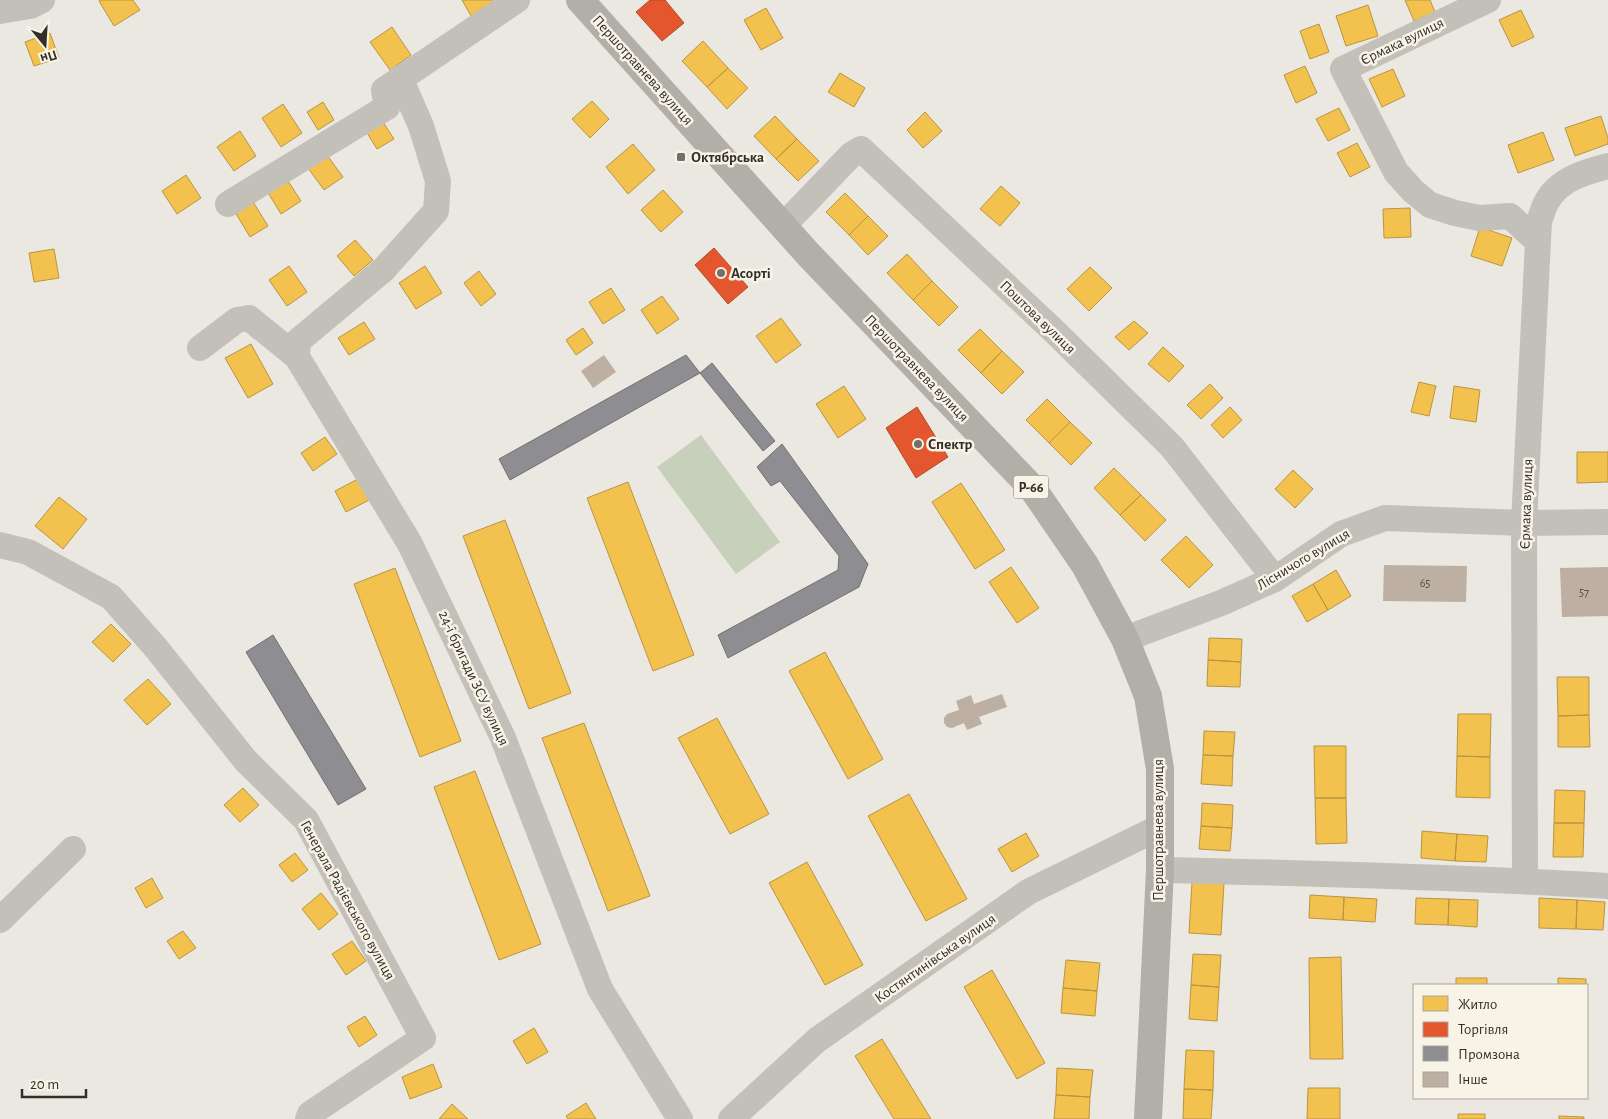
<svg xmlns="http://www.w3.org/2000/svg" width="1608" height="1119" font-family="'Alegreya Sans',sans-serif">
  <rect width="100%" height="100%" fill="#eae8e0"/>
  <path fill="#c7d0bb" d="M 701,435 L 780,542 L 736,574 L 657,467 Z"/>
  <path fill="#f2c14e" stroke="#b99543" d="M 100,0 L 133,0 L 140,10 L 114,26 L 99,1 Z
    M 462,0 L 504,0 L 474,21 Z
    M 1405,0 L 1430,0 L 1435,12 L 1414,21 Z
    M 1368,5 L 1378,36 L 1346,46 L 1336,16 Z
    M 766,8 L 783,38 L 761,50 L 744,20 Z
    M 1521,10 L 1534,37 L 1512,47 L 1499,20 Z
    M 1319,24 L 1329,52 L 1310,59 L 1300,31 Z
    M 392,27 L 411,55 L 390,70 L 370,42 Z
    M 50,33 L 59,58 L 34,66 L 25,42 Z
    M 703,41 L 728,68 L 707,87 L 682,61 Z
    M 1305,66 L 1317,93 L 1296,103 L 1284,75 Z
    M 728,68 L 748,88 L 727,109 L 707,87 Z
    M 1393,69 L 1405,96 L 1382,107 L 1369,79 Z
    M 840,73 L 865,88 L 854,107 L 828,92 Z
    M 592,101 L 609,119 L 590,138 L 572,119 Z
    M 323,102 L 334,120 L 318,130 L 307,112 Z
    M 283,104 L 302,133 L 281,147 L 262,118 Z
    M 1339,108 L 1350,130 L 1328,141 L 1316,119 Z
    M 925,112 L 942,131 L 923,148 L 907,130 Z
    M 775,116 L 797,139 L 776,159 L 754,136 Z
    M 1601,116 L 1608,138 L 1608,144 L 1575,156 L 1565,128 Z
    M 383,122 L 394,139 L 377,149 L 367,133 Z
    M 240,131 L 256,156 L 234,171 L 217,147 Z
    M 1543,132 L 1554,160 L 1518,173 L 1508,145 Z
    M 797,139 L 819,161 L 798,181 L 776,159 Z
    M 1357,143 L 1370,167 L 1350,177 L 1337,153 Z
    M 633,144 L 655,170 L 628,194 L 606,167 Z
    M 327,155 L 343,177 L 324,190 L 308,168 Z
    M 186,175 L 201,198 L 177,214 L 162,191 Z
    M 286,178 L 301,201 L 281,214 L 267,191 Z
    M 1001,186 L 1020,203 L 1000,226 L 980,209 Z
    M 663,190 L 683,212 L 661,232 L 641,210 Z
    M 845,193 L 868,216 L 849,235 L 826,212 Z
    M 250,197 L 268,226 L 250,237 L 232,207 Z
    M 1410,208 L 1411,237 L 1384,238 L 1383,209 Z
    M 868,216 L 888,236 L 868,255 L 849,235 Z
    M 1480,227 L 1512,238 L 1502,266 L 1471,256 Z
    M 355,240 L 373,260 L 354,276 L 337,256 Z
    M 54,249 L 59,278 L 34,282 L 29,253 Z
    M 907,254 L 932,281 L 913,300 L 887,273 Z
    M 289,266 L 307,292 L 287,306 L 269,280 Z
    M 425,266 L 442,293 L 416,309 L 399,283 Z
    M 1090,267 L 1112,288 L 1089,311 L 1067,289 Z
    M 479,271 L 496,294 L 481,306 L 464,283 Z
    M 932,281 L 958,307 L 939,326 L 913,300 Z
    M 611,288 L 625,310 L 603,324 L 589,302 Z
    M 662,296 L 679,319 L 657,334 L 641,310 Z
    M 781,318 L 801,345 L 776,363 L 756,336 Z
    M 1134,321 L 1148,333 L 1129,350 L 1115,337 Z
    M 364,322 L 375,339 L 349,355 L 338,338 Z
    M 583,328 L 593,343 L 576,355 L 566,340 Z
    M 980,329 L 1002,351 L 981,373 L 958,350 Z
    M 251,344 L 273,384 L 248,398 L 225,358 Z
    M 1163,347 L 1184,366 L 1169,382 L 1148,364 Z
    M 1002,351 L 1024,372 L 1002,394 L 981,373 Z
    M 1419,382 L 1436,386 L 1429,416 L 1411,412 Z
    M 1210,384 L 1223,398 L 1201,419 L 1187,405 Z
    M 844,386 L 866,419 L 838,438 L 816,404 Z
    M 1454,386 L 1480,390 L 1476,422 L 1450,418 Z
    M 1047,399 L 1070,422 L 1049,443 L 1026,420 Z
    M 1230,407 L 1242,420 L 1223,438 L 1211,425 Z
    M 1070,422 L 1092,443 L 1071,465 L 1049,443 Z
    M 325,437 L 337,454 L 313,471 L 301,453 Z
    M 1577,452 L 1608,452 L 1608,482 L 1577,483 Z
    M 1114,468 L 1141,495 L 1120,515 L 1094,488 Z
    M 1293,470 L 1313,489 L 1295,508 L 1275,489 Z
    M 358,479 L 369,500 L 346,512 L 335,491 Z
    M 628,482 L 694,655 L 653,671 L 587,498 Z
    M 961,483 L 1005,550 L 975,569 L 932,502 Z
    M 1141,495 L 1166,520 L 1145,541 L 1120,515 Z
    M 59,497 L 87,519 L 63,549 L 35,526 Z
    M 505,520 L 571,693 L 529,709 L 463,536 Z
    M 1186,536 L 1213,565 L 1189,588 L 1161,560 Z
    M 1011,567 L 1039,608 L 1017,623 L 989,582 Z
    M 395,568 L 461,741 L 420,757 L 354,584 Z
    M 1336,570 L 1351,596 L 1328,610 L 1313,584 Z
    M 1313,584 L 1328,610 L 1307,622 L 1292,596 Z
    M 111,624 L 131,644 L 113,662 L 92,642 Z
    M 1209,638 L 1242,639 L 1241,662 L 1208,660 Z
    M 825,652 L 883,759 L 848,779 L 789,671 Z
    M 1208,660 L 1241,662 L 1240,687 L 1207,686 Z
    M 1557,677 L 1589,677 L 1589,715 L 1558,716 Z
    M 148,679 L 171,704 L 147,725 L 124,700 Z
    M 1458,714 L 1491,714 L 1490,757 L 1457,756 Z
    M 1589,715 L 1590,747 L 1558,747 L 1558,716 Z
    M 717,718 L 769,814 L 730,834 L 678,738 Z
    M 584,723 L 650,896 L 608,911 L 542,738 Z
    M 1204,731 L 1235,732 L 1233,756 L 1203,755 Z
    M 1314,746 L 1346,746 L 1346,798 L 1315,798 Z
    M 1203,755 L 1233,756 L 1232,786 L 1201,784 Z
    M 1457,756 L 1490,757 L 1490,798 L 1456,797 Z
    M 475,771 L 541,944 L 499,960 L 434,787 Z
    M 243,788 L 259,805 L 240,822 L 224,805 Z
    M 1555,790 L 1585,791 L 1584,823 L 1554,823 Z
    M 909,794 L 967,899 L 926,921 L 868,816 Z
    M 1315,798 L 1346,798 L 1347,843 L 1316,844 Z
    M 1202,803 L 1233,805 L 1232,828 L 1201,826 Z
    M 1554,823 L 1584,823 L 1583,857 L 1553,857 Z
    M 1201,826 L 1232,828 L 1230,851 L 1199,849 Z
    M 1422,831 L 1457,834 L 1455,861 L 1421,858 Z
    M 1026,833 L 1039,856 L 1012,872 L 998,849 Z
    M 1457,834 L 1488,836 L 1486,862 L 1455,861 Z
    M 295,853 L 308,870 L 292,882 L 279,865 Z
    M 807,862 L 863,965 L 825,985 L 769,883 Z
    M 152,878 L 163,898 L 146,908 L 135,888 Z
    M 1192,882 L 1224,883 L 1221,935 L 1189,933 Z
    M 321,893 L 338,914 L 319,930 L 302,909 Z
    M 1310,895 L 1344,897 L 1343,920 L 1309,918 Z
    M 1344,897 L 1377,899 L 1375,922 L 1343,920 Z
    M 1416,898 L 1449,899 L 1448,925 L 1415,924 Z
    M 1539,898 L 1577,900 L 1576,929 L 1539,928 Z
    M 1449,899 L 1478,900 L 1477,927 L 1448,925 Z
    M 1577,900 L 1605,902 L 1603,930 L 1576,929 Z
    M 183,931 L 196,948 L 179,959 L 167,941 Z
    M 352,941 L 366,961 L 346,975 L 332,954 Z
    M 1193,954 L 1221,955 L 1219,987 L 1191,985 Z
    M 1341,957 L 1343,1059 L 1310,1059 L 1309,958 Z
    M 1066,960 L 1100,963 L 1097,991 L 1063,988 Z
    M 992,970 L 1045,1063 L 1017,1079 L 964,987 Z
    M 1456,978 L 1487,978 L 1487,985 L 1456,985 Z
    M 1558,978 L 1586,979 L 1586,985 L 1558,985 Z
    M 1191,985 L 1219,987 L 1217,1021 L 1189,1019 Z
    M 1063,988 L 1097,991 L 1095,1016 L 1061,1013 Z
    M 365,1016 L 377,1035 L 359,1047 L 347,1027 Z
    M 534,1028 L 548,1052 L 527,1064 L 513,1041 Z
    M 882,1039 L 931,1119 L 894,1119 L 855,1056 Z
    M 1186,1050 L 1214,1051 L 1213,1090 L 1184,1089 Z
    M 433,1064 L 442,1087 L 410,1099 L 402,1077 Z
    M 1057,1068 L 1093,1070 L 1090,1097 L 1056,1095 Z
    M 1308,1088 L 1340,1088 L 1340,1119 L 1307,1119 Z
    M 1184,1089 L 1213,1090 L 1211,1119 L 1183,1119 Z
    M 1056,1095 L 1090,1097 L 1089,1119 L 1054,1119 Z
    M 586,1103 L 596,1119 L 568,1119 L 566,1116 Z
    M 452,1104 L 468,1119 L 439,1119 Z
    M 1458,1114 L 1485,1114 L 1485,1119 L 1458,1119 Z
    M 1559,1116 L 1584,1117 L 1584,1119 L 1559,1119 Z"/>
  <path fill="#e4572e" stroke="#af4b2c" d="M 650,0 L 665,0 L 684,23 L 662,41 L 636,12 Z
    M 714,248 L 748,287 L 728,304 L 695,265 Z
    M 917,407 L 948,457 L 916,478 L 886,428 Z"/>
  <path fill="#8d8d92" stroke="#727072" d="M 686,355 L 700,373 L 510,480 L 499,459 Z
    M 712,363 L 775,441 L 763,451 L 700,373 Z
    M 782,444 L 868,564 L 859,587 L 728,658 L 718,635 L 838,570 L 839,556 L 780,481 L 771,486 L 757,467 Z
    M 273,635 L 366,789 L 338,805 L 246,652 Z"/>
  <path fill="#bdb0a3" d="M 604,355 L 616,372 L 593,388 L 581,371 Z
    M 1384,565 L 1467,566 L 1466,602 L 1383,601 Z
    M 1608,567 L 1608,616 L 1562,617 L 1560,568 Z
    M 1002,694 L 1007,707 L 979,717 L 982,724 L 967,730 L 964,723 L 952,728 L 947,727 L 944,723 L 944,718 L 947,714 L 959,710 L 956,701 L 971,695 L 974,704 Z"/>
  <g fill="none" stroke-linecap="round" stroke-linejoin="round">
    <path stroke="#c3c0b9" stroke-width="26" d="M 1488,0 L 1343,69 L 1396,172 L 1413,191 L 1430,205 L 1455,213 L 1479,218 L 1510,216 L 1538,242
      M 0,11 L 30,6 L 42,0
      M 228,204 L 387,107 L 384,90 L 517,0
      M 783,226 L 851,155 L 861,149 L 1056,333 L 1172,447 L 1275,579
      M 200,348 L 237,320 L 249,318 L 297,357 L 410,544 L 503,738 L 600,989 L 680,1119
      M 297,357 L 298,341 L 383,270 L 436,211 L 438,181 L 421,126 L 400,78
      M 0,545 L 28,552 L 111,597 L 156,648 L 246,761 L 306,820 L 423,1038 L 310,1114 L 308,1119
      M 1125,639 L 1221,603 L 1275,579 L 1341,534 L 1385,518 L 1524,523 L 1608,522
      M 1160,870 C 1309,873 1459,877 1608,886
      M 1525,881 L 1524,523 L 1539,221 C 1542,215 1543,208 1546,203 C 1558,179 1585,172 1608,166
      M 0,920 L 73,849
      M 731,1119 L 817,1040 L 1028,892 L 1160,827"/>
    <path stroke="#b2aea8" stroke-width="28" d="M 580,0 L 809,255 L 1033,489 L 1085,565 L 1125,639 L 1148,696 L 1160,769 L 1160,870 L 1148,1119"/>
  </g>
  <g fill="#746f68" stroke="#f7f4e7" stroke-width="2">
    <rect x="676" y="152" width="10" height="10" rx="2.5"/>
    <circle cx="721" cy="273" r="5"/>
    <circle cx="918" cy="444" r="5"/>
  </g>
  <g text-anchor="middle" stroke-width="5" stroke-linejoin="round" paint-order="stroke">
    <g font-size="12" fill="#564e47">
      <text x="1425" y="587">65</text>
      <text x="1584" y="596">57</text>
    </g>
    <rect fill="#f7f4e7" stroke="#6e6961" stroke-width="1" x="1013.5" y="475.5" width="35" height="23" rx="4"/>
    <g font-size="14" font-weight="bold" fill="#342e28">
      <text x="1031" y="492">Р-66</text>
    </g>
    <g font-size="15" fill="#342e28" stroke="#f7f4e7">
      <text transform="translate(1402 41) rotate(-26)" y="5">Єрмака вулиця</text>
      <text transform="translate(643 70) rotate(48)" y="5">Першотравнева вулиця</text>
      <text transform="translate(1038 317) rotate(44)" y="5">Поштова вулиця</text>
      <text transform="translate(917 368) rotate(46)" y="5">Першотравнева вулиця</text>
      <text transform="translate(1526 504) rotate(-88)" y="5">Єрмака вулиця</text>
      <text transform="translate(1303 559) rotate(-31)" y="5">Лісничого вулиця</text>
      <text transform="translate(474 678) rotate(65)" y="5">24-ї бригади ЗСУ вулиця</text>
      <text transform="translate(1158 830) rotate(-90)" y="5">Першотравнева вулиця</text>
      <text transform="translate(348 900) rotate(61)" y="5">Генерала Радієвського вулиця</text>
      <text transform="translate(935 958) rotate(-35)" y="5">Костянтинівська вулиця</text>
    </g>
    <g font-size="15" font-weight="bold" fill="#342e28" stroke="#f7f4e7" text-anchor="start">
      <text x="691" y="162">Октябрська</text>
      <text x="731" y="278">Асорті</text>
      <text x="928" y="449">Спектр</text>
    </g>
  </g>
  <rect x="1413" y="984" width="175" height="115" fill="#f7f4e7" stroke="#a9a59b"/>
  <rect x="1423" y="996" width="25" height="15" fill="#f2c14e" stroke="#a9a59b"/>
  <text x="1458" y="1009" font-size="15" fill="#342e28">Житло</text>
  <rect x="1423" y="1022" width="25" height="15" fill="#e4572e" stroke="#a9a59b"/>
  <text x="1458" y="1034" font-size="15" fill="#342e28">Торгівля</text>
  <rect x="1423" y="1046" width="25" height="15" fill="#8d8d92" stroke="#a9a59b"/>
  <text x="1458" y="1059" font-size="15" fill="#342e28">Промзона</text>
  <rect x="1423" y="1072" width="25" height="15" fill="#bdb0a3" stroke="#a9a59b"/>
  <text x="1458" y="1084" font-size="15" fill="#342e28">Інше</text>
  <g transform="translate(45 45) rotate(162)" stroke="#f7f4e7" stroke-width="4" paint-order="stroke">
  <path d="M0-4L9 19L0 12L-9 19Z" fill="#342e28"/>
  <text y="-8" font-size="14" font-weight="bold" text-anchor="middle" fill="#342e28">Пн</text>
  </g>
  <path d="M22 1089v8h64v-8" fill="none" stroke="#342e28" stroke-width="2.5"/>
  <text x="30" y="1089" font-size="15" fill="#342e28" stroke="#f7f4e7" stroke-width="4" paint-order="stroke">20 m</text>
</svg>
